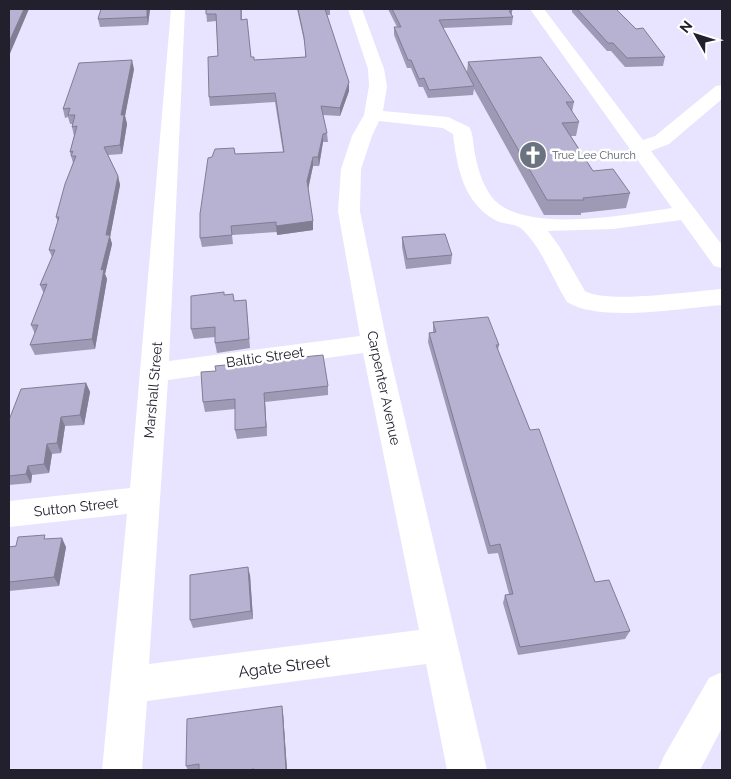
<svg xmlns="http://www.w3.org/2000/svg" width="731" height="779" font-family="Raleway,sans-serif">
  <rect width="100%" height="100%" fill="#e8e3fe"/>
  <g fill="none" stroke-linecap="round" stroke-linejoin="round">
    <path fill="#fff" fill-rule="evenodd" d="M 171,9 L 185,9 L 169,361 L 360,336 L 338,211 L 341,169 L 352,136 L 364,115 L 369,86 L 368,69 L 348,9 L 362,9 L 384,69 L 387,86 L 383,111 L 448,117 L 469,127 C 473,133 473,141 474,149 C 477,165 481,182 491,196 C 520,236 630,214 672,208 L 530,9 L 544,9 L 643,140 L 655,136 L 716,86 L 722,85 L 722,99 L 669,144 L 651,151 L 722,245 L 722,268 L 714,266 L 681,220 L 613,229 L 548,231 L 559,246 L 585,291 C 607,304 693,291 722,289 L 722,305 C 682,308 600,323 567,302 C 552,278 543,250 523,230 C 517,223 503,225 495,220 C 463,202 457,167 453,134 L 443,128 L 379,121 L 372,136 L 361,169 L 360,211 L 387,343 L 487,770 L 447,770 L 426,664 L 147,701 L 142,770 L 102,770 L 127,514 L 9,527 L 9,501 L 130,488 ZM 363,353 L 419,630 L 149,664 L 168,380 Z"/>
    <path fill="#fff" fill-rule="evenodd" d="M 722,672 L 722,728 L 700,770 L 658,770 L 664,756 L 709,678 Z"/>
  </g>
  <path fill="#9e99b5" d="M 150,9 L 148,25 L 100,27 L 98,19 Z
    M 206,9 L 242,9 L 242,20 L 251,57 L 254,60 L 305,57 L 305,45 L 297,9 L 330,9 L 330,15 L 327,15 L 349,91 L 340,116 L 323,115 L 327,133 L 328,142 L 323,142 L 319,166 L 313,166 L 308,188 L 313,230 L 277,235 L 277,232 L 232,235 L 233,244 L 202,247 L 200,238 L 212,157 L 234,148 L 235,154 L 283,152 L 275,102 L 210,106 L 209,97 L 218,56 L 216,21 L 207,22 Z
    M 388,9 L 511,9 L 512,11 L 512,15 L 513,17 L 512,25 L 443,28 L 467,72 L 468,62 L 574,102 L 572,112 L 579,122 L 576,136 L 571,136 L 593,171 L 630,193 L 626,208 L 581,213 L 581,215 L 544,215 L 474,89 L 473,95 L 428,98 L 423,87 L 419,87 L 411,68 L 407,68 L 394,35 L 394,27 L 397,27 Z
    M 572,9 L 616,9 L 665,57 L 663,66 L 625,67 L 611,51 L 607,51 L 572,12 Z
    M 134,69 L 125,116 L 127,124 L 122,154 L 108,155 L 118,176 L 120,185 L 110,237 L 112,244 L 105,274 L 107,279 L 95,349 L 35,355 L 30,345 L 35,334 L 31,325 L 44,294 L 40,285 L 52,257 L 49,250 L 58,223 L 56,217 L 73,163 L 70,152 L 74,136 L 72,127 L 72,124 L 70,124 L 68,117 L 65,118 L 63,109 Z
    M 402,237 L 452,255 L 451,264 L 406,269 L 402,247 Z
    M 224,295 L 235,301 L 246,300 L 250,348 L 217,353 L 215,343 L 215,337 L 194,339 L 191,329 Z
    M 433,322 L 499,345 L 498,350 L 530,430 L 595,582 L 630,631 L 625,639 L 518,655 L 503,603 L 505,595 L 509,594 L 498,553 L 488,554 L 428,342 L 429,333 L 433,332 Z
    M 201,372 L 328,386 L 328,395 L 265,402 L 267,436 L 237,439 L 235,430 L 235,409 L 205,412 L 203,402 Z
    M 86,383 L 90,392 L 84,425 L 65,426 L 61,453 L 52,454 L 49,473 L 32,475 L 31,483 L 9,485 L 9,420 Z
    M 47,539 L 66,547 L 59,586 L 9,591 L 9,547 L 16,546 Z
    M 250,575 L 253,619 L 193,628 L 190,620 Z
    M 283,713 L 287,770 L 188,770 L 186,766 Z"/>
  <path fill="#817d93" d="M 24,9 L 29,9 L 9,56 L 9,42 Z
    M 147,9 L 150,9 L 148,25 L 147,17 Z
    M 132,60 L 134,69 L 125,116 L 127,124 L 122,154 L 120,145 L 121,115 Z
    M 349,82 L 349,91 L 340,116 L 340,108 Z
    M 323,134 L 323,142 L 319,166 L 318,157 Z
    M 313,157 L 313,166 L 308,190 L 307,181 Z
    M 118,176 L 120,185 L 110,237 L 112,244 L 105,274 L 107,279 L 95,349 L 92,339 L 106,235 Z
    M 313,221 L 313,230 L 277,235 L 276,226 Z
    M 86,383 L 90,392 L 84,425 L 80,415 Z
    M 264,393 L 265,402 L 267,436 L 266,427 Z
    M 61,417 L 65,426 L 61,453 L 57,443 Z
    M 47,444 L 52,454 L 49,473 L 44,464 Z
    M 28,466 L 32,475 L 31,483 L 26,474 Z
    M 62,538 L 66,547 L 59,586 L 54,577 Z
    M 248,567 L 250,575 L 253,619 L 251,611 Z
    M 282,706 L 283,713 L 287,770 L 286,770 Z"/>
  <path fill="#b8b2d2" stroke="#817d93" d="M 9,9 L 24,9 L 9,42 Z
    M 101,9 L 147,9 L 147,17 L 98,19 Z
    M 206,9 L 241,9 L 241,20 L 247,19 L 251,57 L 254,57 L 254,60 L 306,57 L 304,37 L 298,9 L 325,9 L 349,82 L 340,108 L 321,106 L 327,133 L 323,134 L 318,157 L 313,157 L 307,181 L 313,221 L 276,226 L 276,222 L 231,226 L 232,235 L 200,238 L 200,214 L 208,158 L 212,157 L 215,149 L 234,148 L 235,154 L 284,152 L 275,93 L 209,97 L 208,57 L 218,56 L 216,14 L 206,14 Z
    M 392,9 L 511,9 L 512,11 L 509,11 L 513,17 L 439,20 L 474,86 L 429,90 L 424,78 L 419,79 L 411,60 L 408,60 L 394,27 L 401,27 Z
    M 577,9 L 616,9 L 636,29 L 643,28 L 665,57 L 627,58 L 613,43 L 608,43 Z
    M 541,57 L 574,102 L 566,102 L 579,122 L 562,123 L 593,171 L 613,169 L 630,193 L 583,198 L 584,200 L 547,200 L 468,62 Z
    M 132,60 L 121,115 L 124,115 L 120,145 L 104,147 L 118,176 L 106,235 L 110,235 L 101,270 L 104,269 L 92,339 L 30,345 L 38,325 L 31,325 L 47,284 L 40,285 L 55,250 L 49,250 L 59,217 L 56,217 L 65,184 L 76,156 L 71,156 L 73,151 L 70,152 L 77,126 L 72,127 L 75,115 L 68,115 L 70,108 L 63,109 L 79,63 Z
    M 445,234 L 452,255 L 407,259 L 402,237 Z
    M 224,292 L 224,295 L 233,294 L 234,301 L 246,300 L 249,339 L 215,343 L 215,327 L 191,329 L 191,296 Z
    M 488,317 L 499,345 L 496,345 L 530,430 L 539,429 L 595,582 L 609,580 L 630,631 L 520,647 L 505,595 L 513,594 L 500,544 L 490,546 L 429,333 L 436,332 L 433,322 Z
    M 323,355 L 328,386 L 264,393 L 266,427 L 235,430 L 235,399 L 203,402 L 201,372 L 216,371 L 215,366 Z
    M 86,383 L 80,415 L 61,417 L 57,443 L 47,444 L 44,464 L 28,466 L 26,474 L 9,476 L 9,420 L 21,389 Z
    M 45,535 L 44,539 L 62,538 L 54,577 L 9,582 L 9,547 L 16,546 L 18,537 Z
    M 248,567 L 251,611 L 190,620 L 190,575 Z
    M 282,706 L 286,770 L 254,770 L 254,769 L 247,770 L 199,770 L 199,764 L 186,766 L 187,719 Z"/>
  <defs>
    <g id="church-disc" transform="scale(1.4375)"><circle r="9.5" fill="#6b7280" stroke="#fff"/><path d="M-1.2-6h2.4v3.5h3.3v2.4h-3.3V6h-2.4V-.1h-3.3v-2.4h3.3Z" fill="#fff"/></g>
  </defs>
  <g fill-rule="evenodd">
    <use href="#church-disc" x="533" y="155"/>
  </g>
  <g text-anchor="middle" stroke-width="5" stroke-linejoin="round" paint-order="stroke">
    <g font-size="11" fill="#5b616d" stroke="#fff" text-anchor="start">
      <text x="552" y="159">True Lee Church</text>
    </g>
    <g font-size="14" fill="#23202d" stroke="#fff">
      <text transform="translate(265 357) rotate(-8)" y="5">Baltic Street</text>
      <text transform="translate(384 388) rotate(78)" y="5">Carpenter Avenue</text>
      <text transform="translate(153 390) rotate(-85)" y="5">Marshall Street</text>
      <text transform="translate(76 507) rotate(-6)" y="5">Sutton Street</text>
    </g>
    <g font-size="16" fill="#23202d" stroke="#fff">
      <text transform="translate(284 666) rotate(-7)" y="6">Agate Street</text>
    </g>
  </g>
  <rect width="731" height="779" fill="none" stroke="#23202d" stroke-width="20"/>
  <g transform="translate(696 35) rotate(309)" stroke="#ffffff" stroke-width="4" paint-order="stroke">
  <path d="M0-4L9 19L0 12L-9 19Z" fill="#23202d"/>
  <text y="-8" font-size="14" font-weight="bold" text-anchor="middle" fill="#23202d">N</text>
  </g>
</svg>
